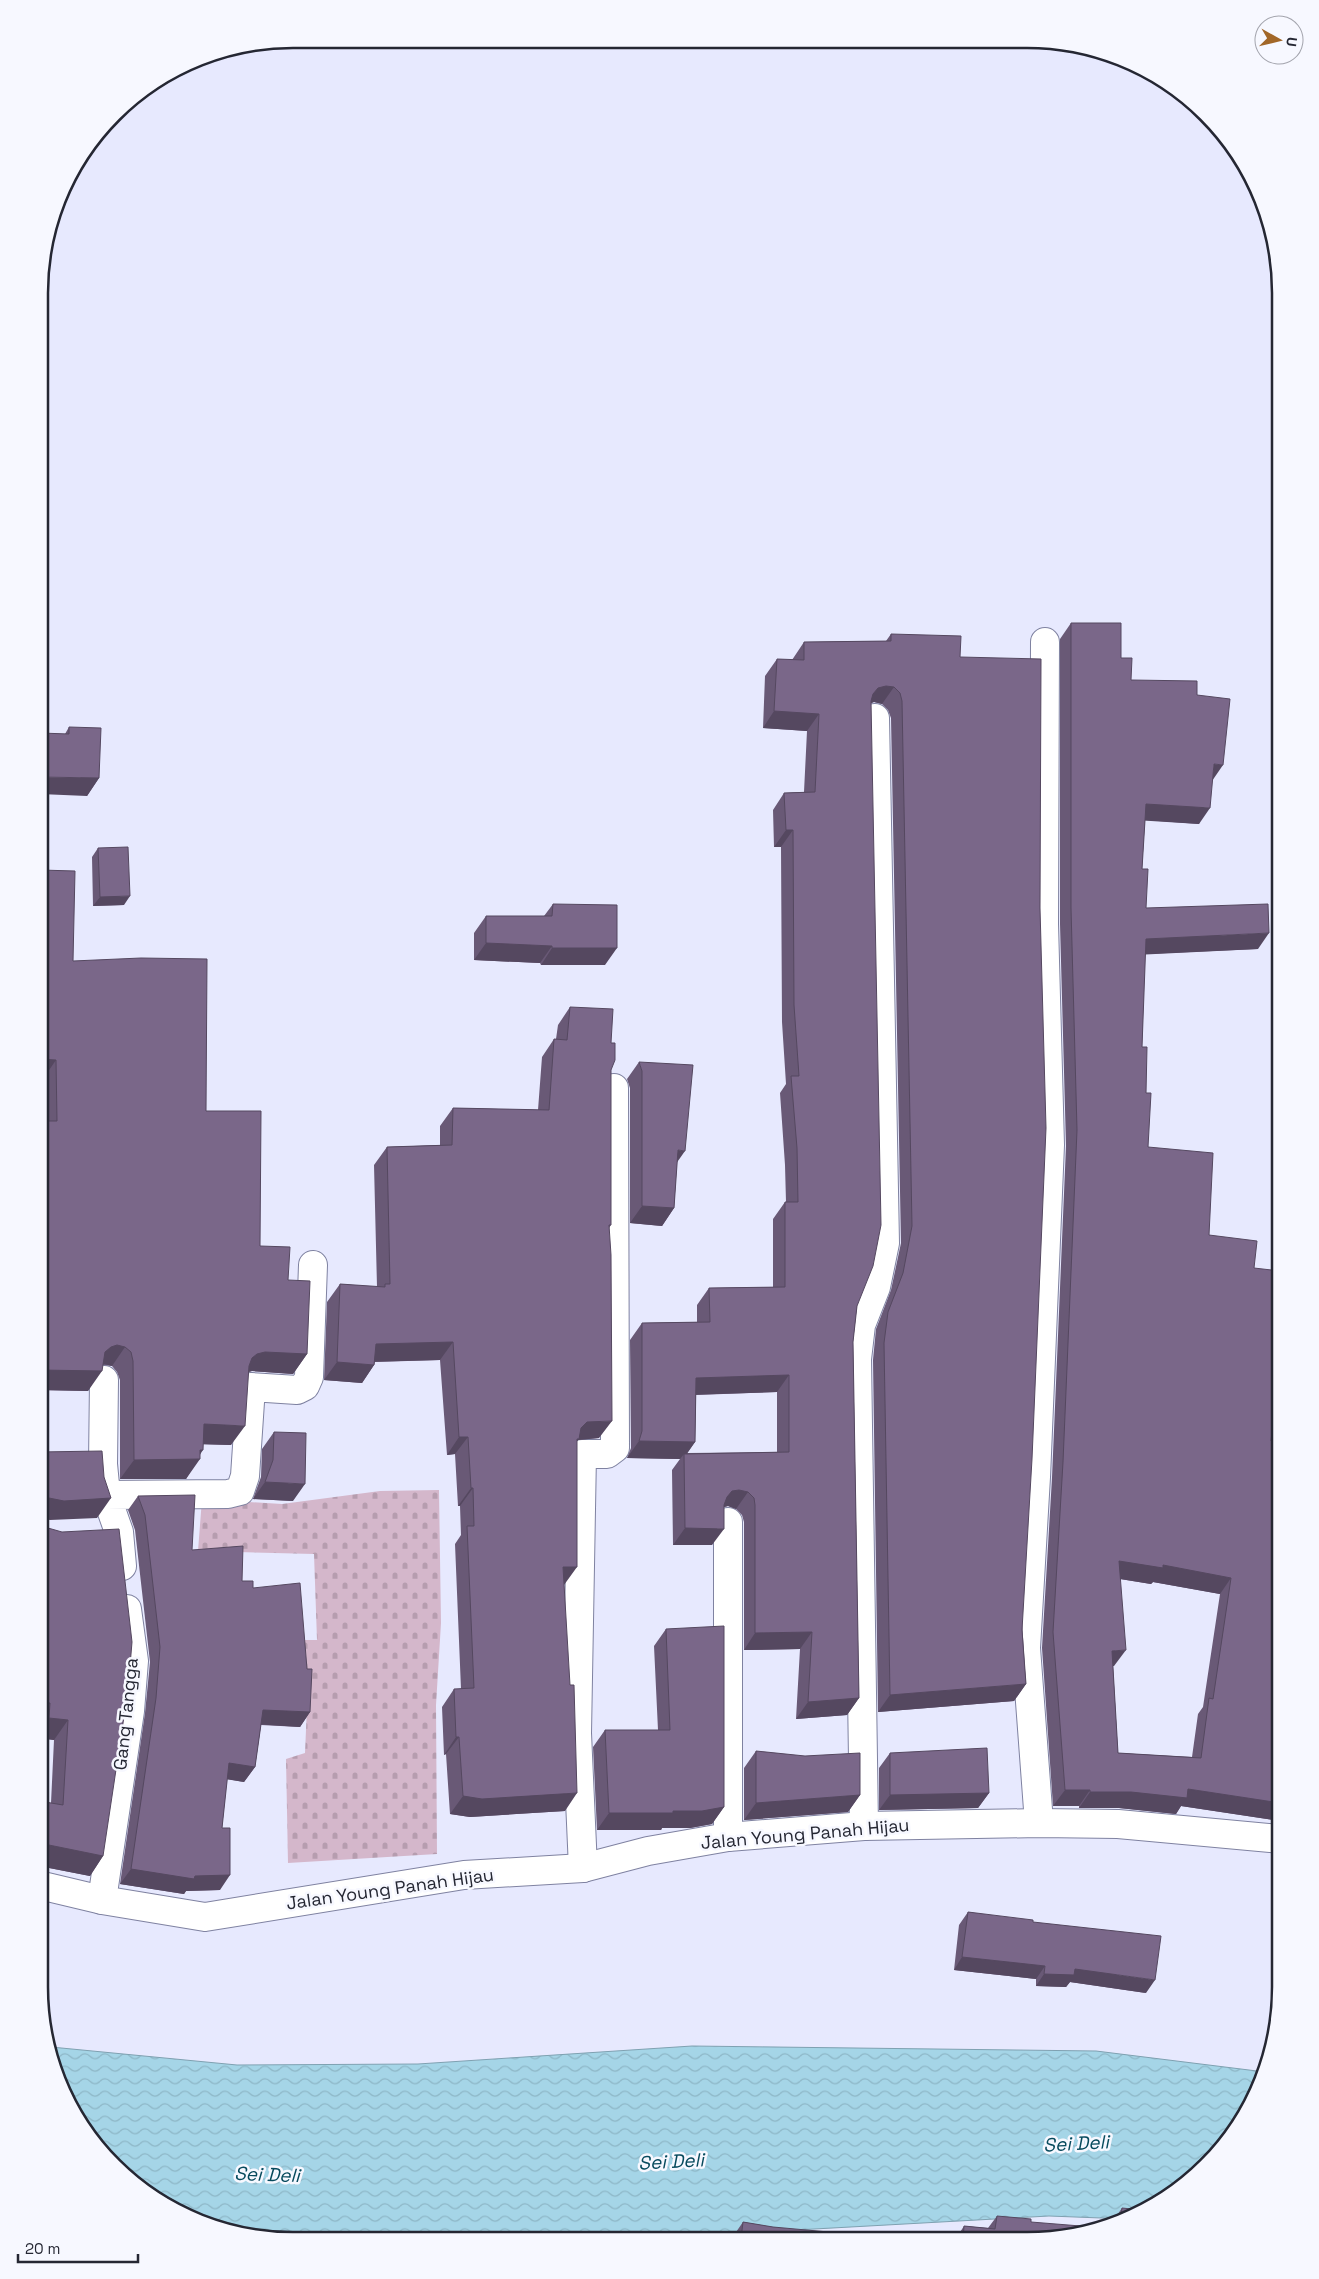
<svg xmlns="http://www.w3.org/2000/svg" width="1319" height="2279" font-family="'Space Grotesk',sans-serif">
  <defs>
    <pattern id="cemetery-stones" width="16" height="16" patternUnits="userSpaceOnUse" patternTransform="scale(1.25)"><rect width="16" height="16" fill="#d4b7cb"/><path d="M2 7V4a2 2 0 0 1 4 0v3zM10 15v-3a2 2 0 0 1 4 0v3z" fill="#b69daf"/></pattern>
    <pattern id="water-waves" width="16" height="10" patternUnits="userSpaceOnUse" patternTransform="scale(1.25)"><rect width="16" height="10" fill="#a5d5e7"/><path d="M0 5q4-4 8 0t8 0" fill="none" stroke="#8eb7c7"/></pattern>
  </defs>
  <rect width="100%" height="100%" fill="#e7e9fe"/>
  <path fill="url(#cemetery-stones)" d="M 439,1490 L 441,1623 L 436,1705 L 437,1854 L 288,1863 L 286,1759 L 305,1753 L 308,1683 L 300,1640 L 317,1640 L 314,1554 L 198,1551 L 202,1499 L 282,1504 L 380,1491 Z"/>
  <path fill="url(#water-waves)" stroke="#7fa1b1" d="M 692,2046 L 1096,2051 L 1265,2072 L 1228,2141 L 1181,2188 L 1127,2219 L 1049,2216 L 634,2239 L 259,2238 L 195,2221 L 138,2188 L 91,2141 L 58,2083 L 51,2047 L 237,2065 L 418,2064 Z"/>
  <g fill="none" stroke-linecap="round" stroke-linejoin="round">
    <g stroke="#7f82a1" stroke-width="30">
      <path id="minor" d="M 104,1380 L 103,1464 L 106,1495 L 119,1532 L 122,1566
        M 106,1495 L 228,1494 L 240,1491 L 245,1476 L 251,1387 L 297,1390 L 305,1386 L 309,1377 L 313,1265
        M 1039,1823 L 1026,1648 L 1036,1477 L 1050,1145 L 1044,924 L 1045,642
        M 864,1826 L 857,1359 L 861,1325 L 876,1287 L 885,1243 L 875,718
        M 728,1837 L 728,1522
        M 583,1868 L 577,1733 L 582,1454 L 607,1454 L 615,1448 L 614,1088
        M 102,1900 L 130,1711 L 134,1661 L 127,1609"/>
    </g>
    <g stroke="#7f82a1" stroke-width="30">
      <path id="tertiary" d="M 39,1885 L 102,1900 L 205,1917 L 464,1875 L 583,1868 L 648,1851 L 728,1837 L 864,1826 L 1039,1823 L 1118,1824 L 1280,1839"/>
    </g>
    <use href="#minor" stroke="#fff" stroke-width="28"/>
    <use href="#tertiary" stroke="#fff" stroke-width="28"/>
  </g>
  <path fill="#695976" fill-rule="evenodd" d="M 1071,623 L 1121,658 L 1131,680 L 1197,695 L 1212,781 L 1199,824 L 1145,820 L 1142,869 L 1146,908 L 1258,949 L 1145,954 L 1142,1047 L 1146,1093 L 1148,1147 L 1209,1235 L 1254,1268 L 1271,1441 L 1280,1442 L 1280,1821 L 1181,1806 L 1176,1814 L 1119,1808 L 1079,1808 L 1079,1806 L 1053,1806 L 1042,1648 L 1052,1478 L 1066,1146 L 1060,924 L 1060,639 ZM 1120,1579 L 1151,1584 L 1153,1582 L 1220,1594 L 1203,1707 L 1198,1714 L 1192,1757 L 1118,1753 L 1113,1666 L 1114,1666 Z
    M 891,634 L 960,657 L 1026,1684 L 1014,1701 L 878,1712 L 873,1360 L 876,1329 L 891,1290 L 901,1243 L 891,718 L 888,710 L 882,704 L 874,702 L 871,703 L 857,1306 L 853,1342 L 859,1698 L 847,1715 L 796,1719 L 800,1649 L 744,1650 L 744,1522 L 742,1515 L 736,1509 L 728,1506 L 724,1507 L 712,1545 L 673,1545 L 672,1470 L 680,1459 L 627,1458 L 631,1448 L 630,1340 L 642,1323 L 697,1322 L 697,1305 L 709,1288 L 773,1287 L 773,1219 L 785,1202 L 786,1202 L 785,1165 L 780,1093 L 786,1084 L 782,1022 L 781,847 L 774,847 L 773,810 L 784,793 L 804,792 L 807,731 L 763,728 L 765,676 L 777,659 L 792,660 L 804,642 L 886,641 ZM 777,1392 L 777,1452 L 687,1453 L 695,1442 L 696,1395 Z
    M 69,727 L 99,778 L 87,796 L 65,734 Z
    M 98,848 L 124,905 L 93,906 L 92,857 Z
    M 553,904 L 605,965 L 541,965 L 540,963 L 474,960 L 474,933 L 486,916 L 544,916 Z
    M 73,961 L 206,1111 L 260,1246 L 288,1280 L 307,1354 L 293,1374 L 252,1371 L 249,1372 L 231,1445 L 203,1444 L 200,1455 L 186,1479 L 120,1479 L 120,1380 L 117,1372 L 112,1366 L 103,1365 L 88,1391 L 39,1390 L 40,1131 L 43,1126 L 43,1079 Z
    M 570,1007 L 611,1043 L 611,1225 L 609,1228 L 599,1438 L 578,1440 L 577,1441 L 564,1585 L 565,1811 L 470,1817 L 450,1814 L 446,1754 L 444,1755 L 442,1707 L 454,1689 L 461,1689 L 455,1544 L 461,1535 L 460,1506 L 458,1506 L 455,1454 L 447,1455 L 440,1360 L 375,1362 L 374,1365 L 362,1383 L 324,1380 L 327,1302 L 340,1284 L 377,1287 L 374,1165 L 387,1147 L 440,1145 L 440,1126 L 453,1108 L 538,1110 L 542,1057 L 554,1039 L 556,1039 L 558,1025 Z
    M 639,1062 L 677,1163 L 674,1208 L 662,1226 L 630,1223 L 630,1088 L 627,1079 Z
    M 274,1432 L 293,1501 L 253,1499 L 261,1477 L 262,1449 Z
    M 138,1496 L 192,1550 L 253,1588 L 310,1712 L 300,1727 L 261,1725 L 255,1767 L 244,1782 L 227,1779 L 222,1828 L 220,1890 L 186,1891 L 184,1894 L 120,1884 L 145,1713 L 150,1662 L 135,1530 L 128,1510 Z
    M 39,1520 L 103,1856 L 90,1876 L 39,1866 L 39,1801 L 51,1803 L 54,1740 L 39,1738 Z
    M 666,1629 L 724,1807 L 712,1824 L 690,1828 L 662,1828 L 661,1830 L 597,1830 L 593,1747 L 605,1730 L 658,1730 L 654,1646 Z
    M 756,1751 L 860,1795 L 848,1812 L 744,1820 L 744,1768 Z
    M 890,1753 L 989,1793 L 978,1808 L 879,1810 L 879,1768 Z
    M 968,1912 L 1033,1922 L 1146,1993 L 1070,1982 L 1066,1987 L 1036,1986 L 1036,1979 L 954,1970 L 959,1925 Z
    M 1122,2208 L 1123,2221 L 1111,2224 Z
    M 997,2216 L 1027,2240 L 955,2240 L 964,2226 L 988,2228 Z
    M 743,2222 L 773,2227 L 861,2240 L 733,2239 L 734,2235 Z"/>
  <path fill="#554860" d="M 886,686 L 894,687 L 882,704 L 874,702 L 867,705 L 873,694 L 878,688 Z
    M 774,711 L 819,714 L 807,731 L 763,728 Z
    M 1214,764 L 1223,765 L 1212,781 Z
    M 40,777 L 99,778 L 87,796 L 40,794 Z
    M 1146,804 L 1210,808 L 1199,824 L 1135,820 Z
    M 786,830 L 793,830 L 781,847 L 774,847 Z
    M 130,896 L 124,905 L 93,906 L 100,897 Z
    M 1269,933 L 1258,949 L 1135,955 L 1146,939 Z
    M 486,943 L 552,946 L 540,963 L 474,960 Z
    M 552,948 L 617,948 L 605,965 L 541,965 Z
    M 40,1059 L 56,1060 L 43,1079 L 40,1079 Z
    M 678,1150 L 685,1151 L 673,1168 Z
    M 642,1206 L 674,1208 L 662,1226 L 630,1223 Z
    M 453,1342 L 440,1360 L 363,1362 L 376,1344 Z
    M 117,1345 L 125,1347 L 112,1366 L 104,1364 L 97,1366 L 102,1371 L 88,1391 L 39,1390 L 40,1370 L 105,1352 L 111,1347 Z
    M 265,1352 L 307,1354 L 293,1374 L 252,1371 L 244,1373 L 252,1358 L 257,1354 Z
    M 337,1362 L 374,1365 L 362,1383 L 324,1380 Z
    M 789,1375 L 777,1392 L 685,1395 L 696,1378 Z
    M 612,1421 L 599,1438 L 578,1440 L 566,1457 L 581,1428 L 587,1422 Z
    M 204,1424 L 245,1426 L 231,1445 L 190,1444 Z
    M 459,1437 L 468,1437 L 455,1454 L 447,1455 Z
    M 639,1441 L 695,1442 L 684,1458 L 684,1454 L 680,1459 L 627,1458 Z
    M 200,1450 L 203,1450 L 197,1459 L 200,1459 L 186,1479 L 120,1479 L 134,1460 Z
    M 265,1482 L 305,1484 L 293,1501 L 253,1499 Z
    M 471,1488 L 473,1488 L 460,1506 L 458,1506 Z
    M 739,1490 L 748,1492 L 736,1509 L 728,1506 L 721,1508 L 727,1497 L 732,1491 Z
    M 49,1498 L 111,1498 L 97,1518 L 50,1520 L 39,1518 L 39,1506 L 42,1502 Z
    M 685,1528 L 724,1529 L 712,1545 L 673,1545 Z
    M 1119,1561 L 1163,1565 L 1231,1578 L 1220,1594 L 1153,1582 L 1151,1584 L 1108,1577 Z
    M 563,1567 L 577,1567 L 564,1585 Z
    M 812,1632 L 800,1649 L 744,1650 L 755,1633 Z
    M 1126,1650 L 1114,1666 L 1101,1667 L 1112,1651 Z
    M 1026,1684 L 1014,1701 L 878,1712 L 890,1695 Z
    M 859,1698 L 847,1715 L 796,1719 L 808,1702 Z
    M 39,1701 L 50,1703 L 39,1718 Z
    M 263,1710 L 310,1712 L 300,1727 L 253,1724 Z
    M 49,1718 L 68,1720 L 54,1740 L 39,1738 L 39,1732 Z
    M 456,1737 L 459,1737 L 446,1754 L 444,1755 Z
    M 229,1763 L 255,1767 L 244,1782 L 219,1778 Z
    M 1188,1789 L 1280,1803 L 1280,1821 L 1181,1806 L 1176,1814 L 1119,1808 L 1079,1808 L 1090,1792 Z
    M 1065,1790 L 1090,1790 L 1079,1806 L 1053,1806 Z
    M 577,1793 L 565,1811 L 470,1817 L 450,1814 L 463,1796 Z
    M 989,1793 L 978,1808 L 879,1810 L 890,1795 Z
    M 860,1795 L 848,1812 L 744,1820 L 756,1803 Z
    M 724,1807 L 712,1824 L 690,1828 L 662,1828 L 661,1830 L 597,1830 L 609,1813 L 673,1811 Z
    M 39,1843 L 103,1856 L 90,1876 L 39,1866 Z
    M 131,1869 L 230,1875 L 220,1890 L 186,1891 L 184,1894 L 120,1884 Z
    M 962,1957 L 1045,1966 L 1036,1979 L 954,1970 Z
    M 1075,1969 L 1155,1980 L 1146,1993 L 1070,1982 L 1066,1987 L 1036,1986 L 1044,1974 Z"/>
  <path fill="#7a6789" stroke="#554860" fill-rule="evenodd" d="M 1071,623 L 1121,623 L 1121,658 L 1132,658 L 1131,680 L 1197,681 L 1197,695 L 1230,699 L 1223,765 L 1214,764 L 1210,808 L 1146,804 L 1142,869 L 1148,869 L 1146,908 L 1268,904 L 1269,933 L 1146,939 L 1142,1047 L 1147,1047 L 1146,1093 L 1151,1093 L 1148,1147 L 1213,1153 L 1209,1235 L 1257,1241 L 1254,1268 L 1280,1271 L 1280,1356 L 1271,1441 L 1280,1442 L 1280,1803 L 1188,1789 L 1187,1798 L 1131,1792 L 1090,1792 L 1090,1790 L 1065,1790 L 1053,1632 L 1063,1462 L 1077,1130 L 1071,908 ZM 1119,1561 L 1163,1568 L 1163,1565 L 1231,1578 L 1213,1699 L 1209,1698 L 1201,1758 L 1118,1753 L 1112,1651 L 1126,1650 Z
    M 891,634 L 961,636 L 960,657 L 1041,659 L 1040,908 L 1046,1128 L 1032,1459 L 1022,1630 L 1026,1684 L 890,1695 L 884,1343 L 888,1312 L 903,1273 L 912,1226 L 902,701 L 900,693 L 894,687 L 886,686 L 878,688 L 873,694 L 871,701 L 881,1225 L 873,1266 L 857,1306 L 853,1342 L 859,1698 L 808,1702 L 812,1632 L 755,1633 L 755,1505 L 754,1498 L 748,1492 L 739,1490 L 732,1491 L 727,1497 L 724,1505 L 724,1529 L 685,1528 L 684,1454 L 789,1452 L 789,1375 L 696,1378 L 695,1442 L 639,1441 L 642,1431 L 642,1323 L 710,1322 L 709,1288 L 785,1287 L 785,1202 L 798,1202 L 797,1148 L 791,1076 L 799,1076 L 794,1005 L 793,830 L 786,830 L 784,793 L 815,792 L 819,714 L 774,711 L 777,659 L 804,660 L 804,642 L 891,641 Z
    M 69,727 L 101,728 L 99,778 L 40,777 L 40,733 L 69,734 Z
    M 128,847 L 130,896 L 100,897 L 98,848 Z
    M 40,870 L 75,871 L 73,961 L 141,958 L 207,959 L 206,1111 L 261,1111 L 260,1246 L 290,1247 L 288,1280 L 310,1281 L 307,1354 L 265,1352 L 257,1354 L 252,1358 L 249,1366 L 245,1426 L 204,1424 L 203,1450 L 200,1450 L 200,1459 L 134,1460 L 133,1361 L 131,1352 L 125,1347 L 117,1345 L 111,1347 L 105,1352 L 102,1371 L 40,1370 L 40,1161 L 44,1161 L 47,1121 L 57,1121 L 56,1060 L 40,1059 Z
    M 553,904 L 617,905 L 617,948 L 552,948 L 552,946 L 486,943 L 486,916 L 552,916 Z
    M 570,1007 L 613,1009 L 611,1043 L 615,1043 L 615,1060 L 611,1070 L 611,1225 L 609,1225 L 611,1255 L 612,1421 L 587,1422 L 581,1428 L 579,1439 L 577,1439 L 577,1567 L 563,1567 L 570,1685 L 574,1685 L 577,1793 L 482,1799 L 463,1796 L 459,1737 L 456,1737 L 454,1689 L 474,1688 L 467,1526 L 474,1526 L 473,1488 L 471,1488 L 468,1437 L 459,1437 L 453,1342 L 376,1344 L 374,1365 L 337,1362 L 340,1284 L 385,1287 L 385,1284 L 390,1284 L 387,1147 L 452,1145 L 453,1108 L 549,1110 L 554,1039 L 567,1040 Z
    M 639,1062 L 693,1065 L 685,1151 L 678,1150 L 674,1208 L 642,1206 L 642,1071 Z
    M 274,1432 L 306,1433 L 305,1484 L 265,1482 L 273,1460 Z
    M 102,1451 L 104,1477 L 111,1498 L 64,1501 L 49,1498 L 42,1502 L 39,1506 L 39,1452 Z
    M 195,1495 L 192,1550 L 243,1546 L 242,1581 L 253,1581 L 253,1588 L 300,1583 L 307,1669 L 312,1669 L 310,1712 L 263,1710 L 255,1767 L 229,1763 L 222,1828 L 230,1828 L 230,1875 L 195,1876 L 194,1879 L 131,1869 L 156,1698 L 160,1647 L 145,1515 L 138,1496 Z
    M 39,1520 L 41,1523 L 48,1528 L 62,1532 L 119,1529 L 132,1642 L 128,1690 L 103,1856 L 39,1843 L 39,1801 L 63,1805 L 68,1720 L 49,1718 L 50,1703 L 39,1701 Z
    M 724,1626 L 724,1807 L 702,1811 L 673,1811 L 673,1813 L 609,1813 L 605,1730 L 670,1730 L 666,1629 Z
    M 987,1748 L 989,1793 L 890,1795 L 890,1753 Z
    M 756,1751 L 805,1756 L 860,1753 L 860,1795 L 756,1803 Z
    M 968,1912 L 1033,1920 L 1033,1922 L 1161,1936 L 1155,1980 L 1075,1969 L 1074,1975 L 1044,1974 L 1045,1966 L 962,1957 Z
    M 1122,2208 L 1142,2210 L 1123,2221 L 1120,2222 Z
    M 997,2216 L 1031,2219 L 1031,2222 L 1093,2227 L 1027,2240 L 963,2240 L 964,2226 L 995,2229 Z
    M 743,2222 L 773,2227 L 862,2235 L 861,2240 L 741,2239 Z"/>
  <g text-anchor="middle" stroke-width="5" stroke-linejoin="round" paint-order="stroke">
    <g font-size="18" fill="#252733" stroke="#f7f8ff">
      <text transform="translate(126 1714) rotate(-84)" y="6">Gang Tangga</text>
      <text transform="translate(805 1834) rotate(-5)" y="6">Jalan Young Panah Hijau</text>
      <text transform="translate(390 1889) rotate(-8)" y="6">Jalan Young Panah Hijau</text>
    </g>
    <g font-size="19" font-style="italic" fill="#074a5d" stroke="#f7f8ff">
      <text transform="translate(1076 2143) rotate(-3)" y="7">Sei Deli</text>
      <text transform="translate(671 2161) rotate(-3)" y="7">Sei Deli</text>
      <text transform="translate(267 2174) rotate(2)" y="7">Sei Deli</text>
    </g>
  </g>
  <path d="M0 0H1319V2279H0ZM293 48H1027A245 245 0 0 1 1272 293V1987A245 245 0 0 1 1027 2232H293A245 245 0 0 1 48 1987V293A245 245 0 0 1 293 48Z" fill="#f7f8ff" fill-rule="evenodd"/>
  <path fill="none" stroke="#252733" stroke-width="2.5" d="M293 48H1027A245 245 0 0 1 1272 293V1987A245 245 0 0 1 1027 2232H293A245 245 0 0 1 48 1987V293A245 245 0 0 1 293 48Z"/>
  <g transform="translate(1279 40) rotate(98)"><circle r="24" fill="#f7f8ff" stroke="#a3a4ad"/>
  <path d="M0-4L9 19L0 12L-9 19Z" fill="#a26728"/>
  <text y="-8" font-size="14" font-weight="bold" text-anchor="middle" fill="#252733">U</text>
  </g>
  <path d="M18 2254v8h120v-8" fill="none" stroke="#252733" stroke-width="2.5"/>
  <text x="25" y="2254" font-size="15" fill="#252733" stroke="#f7f8ff" stroke-width="4" paint-order="stroke">20 m</text>
</svg>
